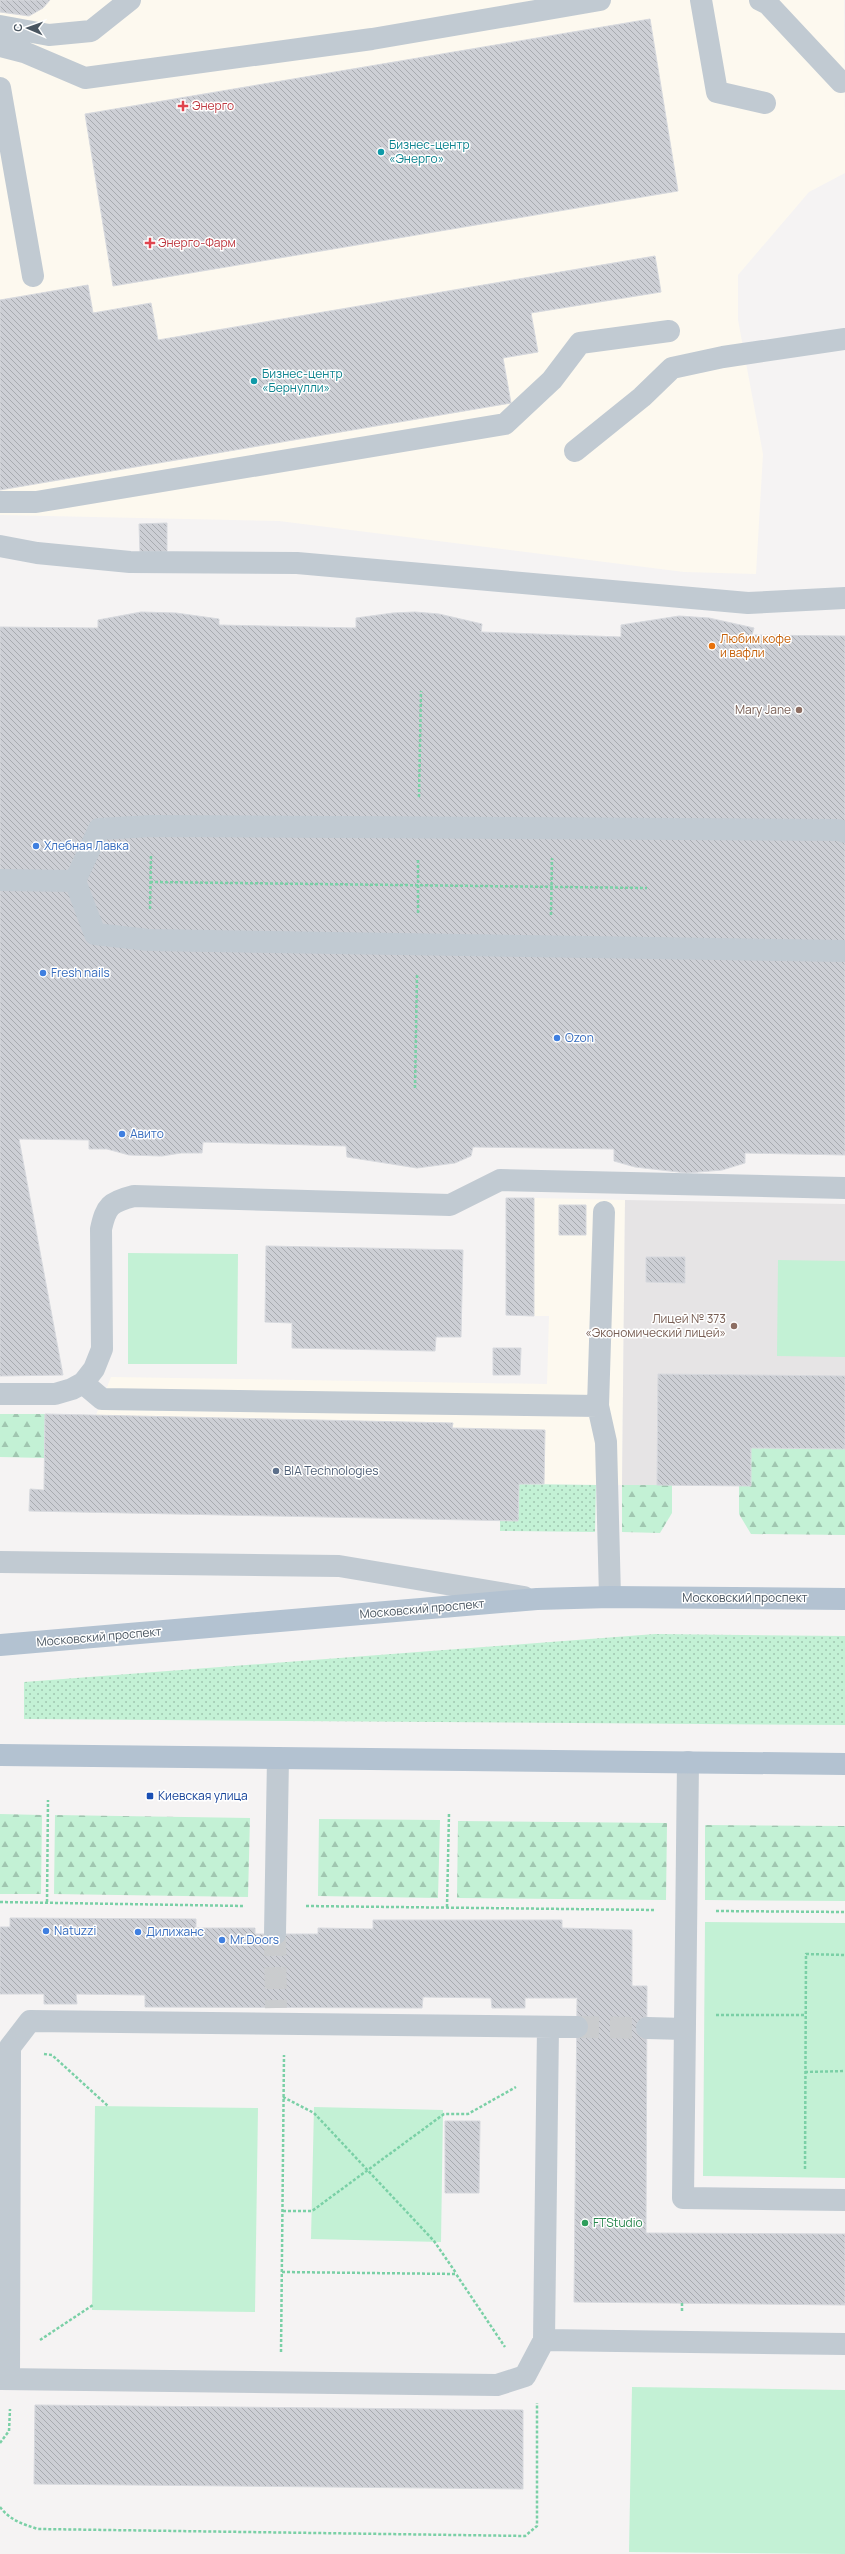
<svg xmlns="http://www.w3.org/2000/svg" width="845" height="2554" font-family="Manrope,sans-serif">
  <defs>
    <pattern id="grass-dots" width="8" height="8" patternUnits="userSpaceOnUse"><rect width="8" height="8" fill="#c3f1d5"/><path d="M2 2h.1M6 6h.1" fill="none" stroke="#a0c6b0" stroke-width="1.8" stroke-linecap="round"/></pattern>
    <pattern id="forest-firs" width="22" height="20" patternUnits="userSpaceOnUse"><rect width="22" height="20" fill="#c3f1d5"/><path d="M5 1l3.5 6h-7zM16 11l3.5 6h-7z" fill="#a0c6b0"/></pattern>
    <pattern id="building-back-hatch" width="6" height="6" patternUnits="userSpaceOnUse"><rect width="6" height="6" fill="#cdcfd5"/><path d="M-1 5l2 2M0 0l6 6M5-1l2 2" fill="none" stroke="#a8abb0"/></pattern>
  </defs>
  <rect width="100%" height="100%" fill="#f5f3f3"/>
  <path fill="#fdf9ef" d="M 0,0 L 844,0 L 845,173 L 809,192 L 738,275 L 738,320 L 763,454 L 756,574 L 684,572 L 279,521 L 0,515 Z
    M 534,1198 L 625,1200 L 622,1485 L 519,1484 L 518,1521 L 29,1511 L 30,1489 L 44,1489 L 45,1414 L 96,1415 L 111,1377 L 547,1384 L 549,1316 L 534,1316 Z"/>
  <path fill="#e6e4e5" d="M 625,1200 L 845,1204 L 845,1449 L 752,1448 L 751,1486 L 622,1485 Z"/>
  <path fill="url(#grass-dots)" d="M 519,1484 L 596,1485 L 595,1532 L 500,1531 L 500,1521 L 518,1521 Z
    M 655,1634 L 845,1636 L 845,1725 L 24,1719 L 24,1682 Z"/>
  <path fill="url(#forest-firs)" d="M 0,1414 L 45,1414 L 44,1458 L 0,1457 Z
    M 751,1448 L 845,1449 L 845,1535 L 751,1534 L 739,1514 L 739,1486 L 751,1486 Z
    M 622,1485 L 672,1485 L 672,1513 L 660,1533 L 622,1532 Z
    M 0,1814 L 42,1815 L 41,1894 L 0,1894 Z
    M 55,1815 L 250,1818 L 248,1897 L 54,1894 Z
    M 319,1819 L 440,1820 L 438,1898 L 318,1896 Z
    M 458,1821 L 667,1823 L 666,1900 L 457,1898 Z
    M 705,1825 L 845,1826 L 845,1901 L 705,1900 Z"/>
  <path fill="#c3f1d5" d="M 128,1253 L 238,1254 L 237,1364 L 128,1364 Z
    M 778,1260 L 845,1261 L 845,1357 L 777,1356 Z
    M 705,1922 L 845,1923 L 845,2178 L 703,2176 Z
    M 95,2106 L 258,2108 L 255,2312 L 92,2310 Z
    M 314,2107 L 443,2110 L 441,2242 L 311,2239 Z
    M 632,2387 L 845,2390 L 845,2554 L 629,2552 Z"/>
  <path fill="url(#building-back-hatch)" stroke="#d7d9de" d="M 0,0 L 50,0 L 43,8 L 29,16 L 0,12 Z
    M 650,19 L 678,191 L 113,286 L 85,114 Z
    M 655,256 L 661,292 L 531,313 L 538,352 L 503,358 L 511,403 L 0,490 L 0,300 L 88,285 L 93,313 L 151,303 L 158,340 Z
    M 167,523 L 167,552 L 140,552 L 139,524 Z
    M 141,612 L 176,613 L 219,619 L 219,625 L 356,628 L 356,618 L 393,613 L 415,612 L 439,614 L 482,624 L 481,632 L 621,637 L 621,625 L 679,616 L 709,618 L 754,628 L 752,635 L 845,636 L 845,1155 L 745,1153 L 745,1163 L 722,1170 L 687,1173 L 635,1167 L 614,1161 L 614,1149 L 473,1147 L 471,1156 L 455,1163 L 417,1168 L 347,1157 L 346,1146 L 203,1142 L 202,1153 L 181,1153 L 162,1156 L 129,1155 L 107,1149 L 89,1149 L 89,1140 L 19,1139 L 63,1375 L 0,1376 L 0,627 L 98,628 L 98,620 Z
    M 506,1198 L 534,1198 L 534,1316 L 506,1315 Z
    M 559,1205 L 586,1205 L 586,1235 L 559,1235 Z
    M 266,1246 L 463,1250 L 461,1337 L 436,1337 L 435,1351 L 292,1348 L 292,1323 L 265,1322 Z
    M 646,1257 L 685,1257 L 685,1283 L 646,1282 Z
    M 493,1348 L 521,1348 L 520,1375 L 493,1375 Z
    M 658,1374 L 845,1376 L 845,1449 L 751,1448 L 751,1486 L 657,1485 Z
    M 45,1414 L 453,1423 L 452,1428 L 545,1430 L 544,1484 L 519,1484 L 518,1521 L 29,1511 L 30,1489 L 44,1490 Z
    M 10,1918 L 196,1919 L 196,1928 L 255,1928 L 255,1934 L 318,1934 L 318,1928 L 373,1929 L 373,1920 L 562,1920 L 562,1928 L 632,1930 L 632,1986 L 647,1986 L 646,2233 L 845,2234 L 845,2305 L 574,2302 L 577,1998 L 525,1998 L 525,2008 L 492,2008 L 491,1998 L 423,1997 L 422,2008 L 145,2007 L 145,1995 L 76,1994 L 77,2004 L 44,2004 L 44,1994 L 0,1994 L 0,1927 L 10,1927 Z
    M 445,2121 L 480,2121 L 479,2193 L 445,2193 Z
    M 35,2405 L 523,2410 L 523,2489 L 34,2484 Z"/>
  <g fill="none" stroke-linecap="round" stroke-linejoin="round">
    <path stroke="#caccce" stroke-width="22" stroke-dasharray="22 11" stroke-linecap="butt" d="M 275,1934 L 276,2008
      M 577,2027 L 647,2028"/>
    <path stroke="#7ad0a6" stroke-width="2.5" stroke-dasharray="3 2" stroke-linecap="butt" d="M 419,797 L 421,691
      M 150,882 L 647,888
      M 150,909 L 151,856
      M 418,913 L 418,858
      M 551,915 L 552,858
      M 415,1088 L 417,974
      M 0,1902 L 245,1906
      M 47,1902 L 48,1800
      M 306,1906 L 655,1910
      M 447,1907 L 449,1813
      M 716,1911 L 845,1912
      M 716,2015 L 806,2015
      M 44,2054 L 52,2055 L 108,2106
      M 805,2072 L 845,2071
      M 283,2097 L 314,2113 L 434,2241 L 456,2273
      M 805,2169 L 806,1954 L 845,1955
      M 283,2211 L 312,2211 L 444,2114 L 468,2114 L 516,2087
      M 282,2272 L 456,2274 L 505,2347
      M 682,2311 L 682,2303
      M 40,2340 L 93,2305
      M 281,2352 L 284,2055
      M 0,2443 L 9,2431 L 10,2409
      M 0,2507 C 10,2520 22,2524 38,2529 L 525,2536 L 537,2526 L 537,2403"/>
    <path stroke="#c1cad2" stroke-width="22" d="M 701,0 L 717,92 L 765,103
      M 760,0 L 768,4 L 841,82
      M 0,26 L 49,35 L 91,31 L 130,0
      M 0,46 L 24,52 L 85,78 L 372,39 L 600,0
      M 0,88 L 33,276
      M 575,451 L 642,397 L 672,368 L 723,357 L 845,339
      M 0,502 L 36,502 L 505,424 L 552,380 L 580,343 L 669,331
      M 0,546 L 37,553 L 130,562 L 297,563 L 748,603 L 845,598
      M 845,832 L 838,830 L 151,826 L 99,829 L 75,881 L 95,934 L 149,940 L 845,951
      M 0,880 L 75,881
      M 604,1212 L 598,1406 L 606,1442 L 610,1597
      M 83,1383 L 102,1399 L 598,1406
      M 0,1394 L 55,1394 L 72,1389 L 83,1383 L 94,1369 L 102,1349 L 101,1229 C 106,1206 110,1202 134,1196 L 450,1205 L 500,1180 L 845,1188
      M 0,1562 L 339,1566 L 524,1597
      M 688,1762 L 683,2198 L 845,2200
      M 275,1934 L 278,1758
      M 647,2028 L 685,2029
      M 544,2340 L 845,2344
      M 0,2379 L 497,2385 L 525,2376 L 544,2340 L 548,2027
      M 9,2379 L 10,2047 L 30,2021 L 577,2027"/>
    <path stroke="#b3c2d1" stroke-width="22" d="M 0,1645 L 537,1599 L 610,1597 L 845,1599
      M 0,1755 L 845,1764"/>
  </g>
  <g fill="#e0444e" stroke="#fff" stroke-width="1.5">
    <path d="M181 100h4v4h4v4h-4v4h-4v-4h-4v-4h4z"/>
    <path d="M148 237h4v4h4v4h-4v4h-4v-4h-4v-4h4z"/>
  </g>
  <g fill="#0f9aa8" stroke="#fff" stroke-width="1.5">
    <circle cx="381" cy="152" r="4"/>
    <circle cx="254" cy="381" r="4"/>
  </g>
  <circle fill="#e8710a" stroke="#fff" stroke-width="1.5" cx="712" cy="646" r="4"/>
  <g fill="#8d6e63" stroke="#fff" stroke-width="1.5">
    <circle cx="799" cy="710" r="4"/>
    <circle cx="734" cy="1326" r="4"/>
  </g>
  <g fill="#3f7fe0" stroke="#fff" stroke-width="1.5">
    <circle cx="36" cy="846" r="4"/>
    <circle cx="43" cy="973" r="4"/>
    <circle cx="557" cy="1038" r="4"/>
    <circle cx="122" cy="1134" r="4"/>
    <circle cx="46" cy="1931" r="4"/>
    <circle cx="138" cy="1932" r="4"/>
    <circle cx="222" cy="1940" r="4"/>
  </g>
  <circle fill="#5c6f8a" stroke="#fff" stroke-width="1.5" cx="276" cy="1471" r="4"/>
  <rect fill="#1a4fb4" stroke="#fff" stroke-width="1.5" x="146" y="1792" width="8" height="8" rx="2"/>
  <circle fill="#2e9e5b" stroke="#fff" stroke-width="1.5" cx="585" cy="2223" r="4"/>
  <g text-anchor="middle" stroke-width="3" stroke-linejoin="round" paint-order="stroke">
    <g font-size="12" fill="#be3a42" stroke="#fff" text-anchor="start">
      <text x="192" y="110">Энерго</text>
      <text x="158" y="247">Энерго-Фарм</text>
    </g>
    <g font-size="12" fill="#0d838f" stroke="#fff" text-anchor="start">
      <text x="389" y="149">Бизнес-центр<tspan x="389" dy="14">«Энерго»</tspan></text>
      <text x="262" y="378">Бизнес-центр<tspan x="262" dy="14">«Бернулли»</tspan></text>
    </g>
    <g font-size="12" fill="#c56008" stroke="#fff" text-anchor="start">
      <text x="720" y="643">Любим кофе<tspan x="720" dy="14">и вафли</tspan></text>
    </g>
    <g font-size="12" fill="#785e54" stroke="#fff" text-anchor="end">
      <text x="791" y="714">Mary Jane</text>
      <text x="726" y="1323">Лицей № 373<tspan x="726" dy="14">«Экономический лицей»</tspan></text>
    </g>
    <g font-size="12" fill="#366cbe" stroke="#fff" text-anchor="start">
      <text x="44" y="850">Хлебная Лавка</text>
      <text x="51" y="977">Fresh nails</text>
      <text x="565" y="1042">Ozon</text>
      <text x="130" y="1138">Авито</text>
      <text x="54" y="1935">Natuzzi</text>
      <text x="146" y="1936">Дилижанс</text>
      <text x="230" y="1944">Mr.Doors</text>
    </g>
    <g font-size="12" fill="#4e5e75" stroke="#fff" text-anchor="start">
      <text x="284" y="1475">BIA Technologies</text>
    </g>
    <g font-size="12" fill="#4a5661" stroke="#fff">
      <text x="745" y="1602">Московский проспект</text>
      <text transform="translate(422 1609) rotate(-5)" y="4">Московский проспект</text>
      <text transform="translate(99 1637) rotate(-5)" y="4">Московский проспект</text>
    </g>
    <g font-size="12" fill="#164399" stroke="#fff" text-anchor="start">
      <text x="158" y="1800">Киевская улица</text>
    </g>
    <g font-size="12" fill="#27864d" stroke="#fff" text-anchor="start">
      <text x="593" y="2227">FTStudio</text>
    </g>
  </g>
  <g transform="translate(28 28) rotate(272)" stroke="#ffffff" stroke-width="3" paint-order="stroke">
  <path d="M0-3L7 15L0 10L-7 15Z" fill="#4a5661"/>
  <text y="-6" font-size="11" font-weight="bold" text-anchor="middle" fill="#4a5661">С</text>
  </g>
</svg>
